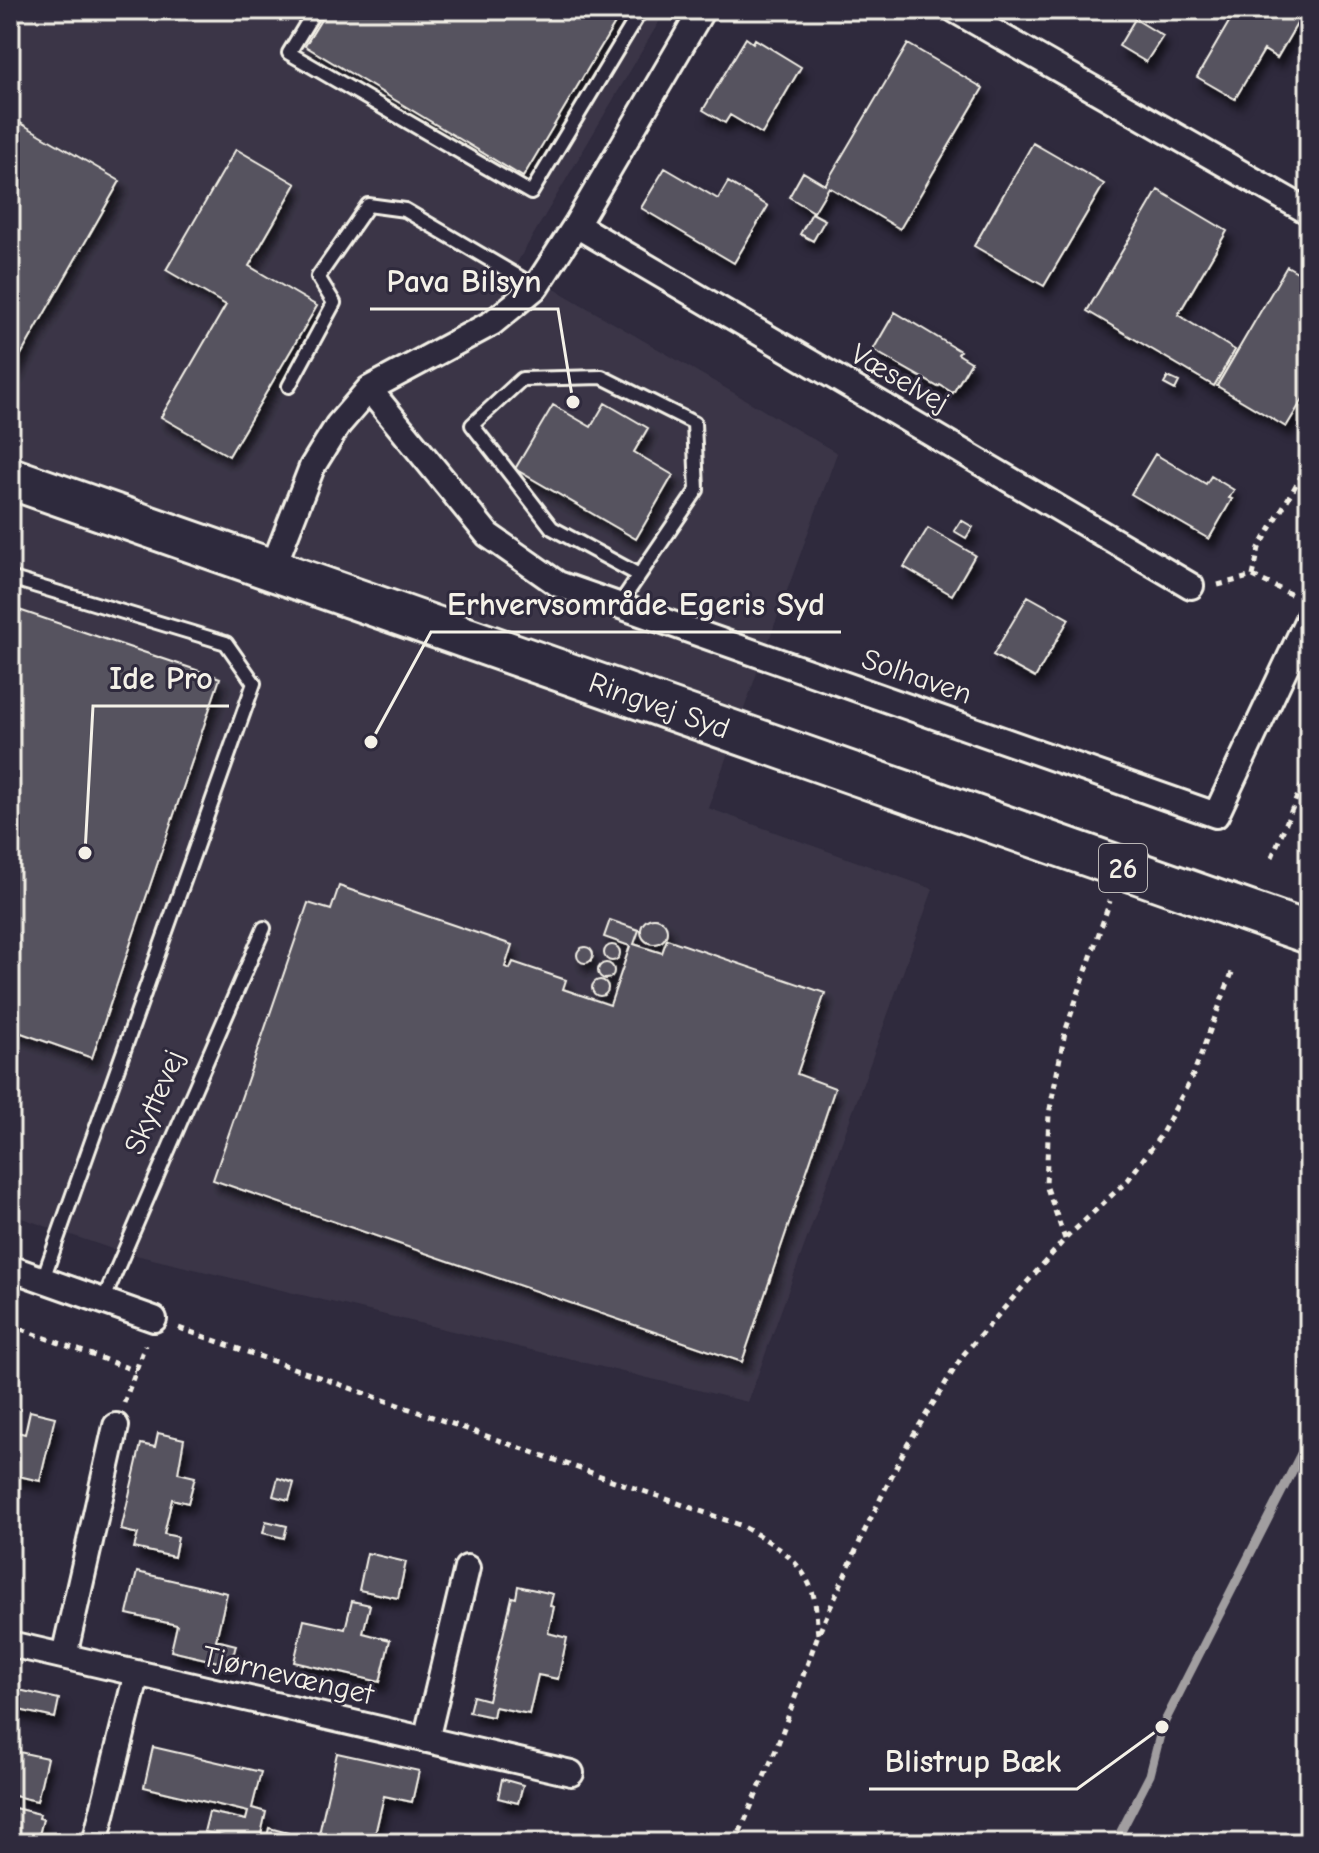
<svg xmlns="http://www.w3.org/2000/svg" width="1319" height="1853" font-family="'Comic Neue',sans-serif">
  <defs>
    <filter id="shadow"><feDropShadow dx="5" dy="9" stdDeviation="4" flood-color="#0009"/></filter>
  </defs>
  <rect width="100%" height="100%" fill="#2f2a3d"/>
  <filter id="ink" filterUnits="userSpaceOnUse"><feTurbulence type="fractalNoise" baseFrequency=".0125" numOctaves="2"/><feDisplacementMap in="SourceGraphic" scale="16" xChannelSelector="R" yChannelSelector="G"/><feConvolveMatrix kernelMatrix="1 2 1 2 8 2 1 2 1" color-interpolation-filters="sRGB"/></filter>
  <g filter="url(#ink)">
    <path fill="#3b3647" d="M 10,10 L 666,10 L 515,266 L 837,453 L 708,808 L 933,889 L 748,1402 L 115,1250 L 10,1214 Z"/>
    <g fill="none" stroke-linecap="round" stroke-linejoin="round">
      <path stroke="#a19ea0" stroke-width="9" d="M 1115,1843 L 1150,1775 L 1162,1727 L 1309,1438"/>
    </g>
    <path fill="#56525f" stroke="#f4f1e8" stroke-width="2" filter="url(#shadow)" d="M 327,10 L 623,10 L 523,177 L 305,46 Z
      M 1236,10 L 1305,10 L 1277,58 L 1264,50 L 1235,99 L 1197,77 Z
      M 1135,19 L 1163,36 L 1146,62 L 1119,46 Z
      M 746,38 L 753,43 L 755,39 L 801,67 L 762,134 L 730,115 L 725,123 L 703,110 Z
      M 908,44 L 983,88 L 900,229 L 829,187 L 814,212 L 789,197 L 803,172 L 825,185 Z
      M 10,117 L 120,181 L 10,374 Z
      M 1033,143 L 1104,184 L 1044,286 L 974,246 Z
      M 236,149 L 296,184 L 249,266 L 317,306 L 229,456 L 161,417 L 226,305 L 166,270 Z
      M 665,168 L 718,199 L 728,182 L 768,206 L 734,263 L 641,208 Z
      M 1158,190 L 1227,231 L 1178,315 L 1235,350 L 1214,386 L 1087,311 Z
      M 812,213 L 825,220 L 813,241 L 800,234 Z
      M 1287,266 L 1309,279 L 1309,389 L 1286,427 L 1217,386 Z
      M 895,312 L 960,351 L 958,354 L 971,362 L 953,393 L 940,385 L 938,387 L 873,350 Z
      M 1168,377 L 1179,382 L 1175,390 L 1164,384 Z
      M 605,403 L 648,428 L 634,452 L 673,475 L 636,539 L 515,469 L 553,405 L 591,427 Z
      M 1155,454 L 1206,484 L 1211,476 L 1234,490 L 1229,498 L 1232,499 L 1209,539 L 1131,494 Z
      M 961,520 L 973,527 L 966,538 L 954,531 Z
      M 928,528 L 975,555 L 952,595 L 904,567 Z
      M 1028,596 L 1069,619 L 1035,678 L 993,655 Z
      M 10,607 L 220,678 L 92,1058 L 10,1029 Z
      M 339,886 L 512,945 L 505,967 L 510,969 L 513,962 L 566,980 L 563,989 L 610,1005 L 630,946 L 604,937 L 610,920 L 639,930 L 634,944 L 662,953 L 667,939 L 825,993 L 797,1074 L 835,1088 L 742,1362 L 213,1180 L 308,903 L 331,910 Z
      M641 931a13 13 0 1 1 26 0a13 13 0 1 1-26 0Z
      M604 953a8 8 0 1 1 16 0a8 8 0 1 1-16 0Z
      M577 955a8 8 0 1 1 16 0a8 8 0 1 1-16 0Z
      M598 971a8 8 0 1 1 16 0a8 8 0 1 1-16 0Z
      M592 988a8 8 0 1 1 16 0a8 8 0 1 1-16 0Z
      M 30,1411 L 55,1417 L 40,1481 L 10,1474 L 10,1430 L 25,1434 Z
      M 158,1433 L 184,1439 L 178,1473 L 195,1477 L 188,1503 L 172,1499 L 164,1534 L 178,1537 L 174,1557 L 134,1548 L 138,1534 L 121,1530 L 141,1444 L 155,1447 Z
      M 278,1478 L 294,1483 L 289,1500 L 273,1496 Z
      M 266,1521 L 287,1526 L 284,1538 L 263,1533 Z
      M 367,1553 L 406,1562 L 398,1598 L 359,1590 Z
      M 137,1572 L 227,1593 L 216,1640 L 236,1645 L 231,1665 L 171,1651 L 177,1625 L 127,1614 Z
      M 518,1586 L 553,1594 L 550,1606 L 554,1607 L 548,1633 L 567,1638 L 558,1679 L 538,1675 L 529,1714 L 495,1707 L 493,1717 L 469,1712 L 473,1696 L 488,1700 L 512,1597 L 516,1598 Z
      M 352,1601 L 370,1605 L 363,1633 L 390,1640 L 380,1682 L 294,1662 L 304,1620 L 345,1629 Z
      M 10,1688 L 59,1699 L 55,1718 L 10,1708 Z
      M 153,1747 L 261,1772 L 252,1808 L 266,1812 L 259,1843 L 204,1832 L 209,1812 L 246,1820 L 248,1812 L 144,1787 Z
      M 10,1750 L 47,1758 L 37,1801 L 10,1795 Z
      M 337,1753 L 419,1771 L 412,1802 L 384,1796 L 373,1843 L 317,1843 Z
      M 502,1779 L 523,1785 L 518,1803 L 498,1798 Z
      M 10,1807 L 40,1814 L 39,1818 L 43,1819 L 37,1843 L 10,1843 Z
      M 269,1828 L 288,1833 L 285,1843 L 266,1841 Z"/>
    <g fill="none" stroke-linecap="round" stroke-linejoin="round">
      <g stroke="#f4f1e8" stroke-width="18">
        <path id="lane" d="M 315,10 L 289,53 L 531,193 L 641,10
          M 289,386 L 334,303 L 318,277 L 368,205 L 405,210 L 536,287
          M 10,578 L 226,643 L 254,683 L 43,1279
          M 619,605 L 697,490 L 694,423 L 602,377 L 522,379 L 472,425 L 552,528 L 639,575
          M 103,1301 L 264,928"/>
      </g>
      <g stroke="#f4f1e8" stroke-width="30">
        <path id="street" d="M 955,10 L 1309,212
          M 576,225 L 1191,586
          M 369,389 L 488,535 L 558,584 L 1216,815 L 1309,617
          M 272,570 L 312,467 L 338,425 L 369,389 L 492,323 L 536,287 L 576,225 L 702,10
          M 10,1268 L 154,1319
          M 10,1644 L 571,1773
          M 64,1656 L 116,1426
          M 426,1740 L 467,1568
          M 95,1843 L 137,1673"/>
      </g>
      <g stroke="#f4f1e8" stroke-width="46">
        <g id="primary">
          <path id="s1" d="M 10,478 L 1309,933"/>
        </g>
      </g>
      <path stroke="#f4f1e8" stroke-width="5" stroke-dasharray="6 6" stroke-linecap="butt" d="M 1253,576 L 1259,548 L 1309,463
        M 1218,585 L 1253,576 L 1294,596
        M 1272,857 L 1309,768
        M 1065,1239 L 1046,1185 L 1049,1114 L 1065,1032 L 1110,901
        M 10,1325 L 136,1371
        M 179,1328 L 740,1525 C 769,1541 800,1557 812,1591 C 817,1604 816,1620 818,1634
        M 124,1403 L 145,1345
        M 735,1843 L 775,1752 L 818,1635 L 866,1528 L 906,1447 L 963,1355 L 1065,1239 L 1128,1180 L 1161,1135 L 1193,1075 L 1233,970"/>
      <use href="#lane" stroke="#2f2a3d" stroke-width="12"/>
      <use href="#street" stroke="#2f2a3d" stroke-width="24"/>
      <use href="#primary" stroke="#2f2a3d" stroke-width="40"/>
    </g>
  </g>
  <g text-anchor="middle" stroke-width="6" stroke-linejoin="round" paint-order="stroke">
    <rect fill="#2f2a3d" stroke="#b9b5b5" stroke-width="2" x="1099" y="844" width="48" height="48" rx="6"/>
    <g font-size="28" font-weight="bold" fill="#f4f1e8">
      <text x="1123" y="878">26</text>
    </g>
    <g font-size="30" fill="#f4f1e8" stroke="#2f2a3d">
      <text transform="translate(900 378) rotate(30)" y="10">Væselvej</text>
      <text transform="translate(917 676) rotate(19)" y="10">Solhaven</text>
      <text dy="10" stroke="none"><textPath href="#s1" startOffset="688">Ringvej Syd</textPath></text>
      <text transform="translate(154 1102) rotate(-67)" y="10">Skyttevej</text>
      <text transform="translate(288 1675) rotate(13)" y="10">Tjørnevænget</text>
    </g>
  </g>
  <path fill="none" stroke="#f4f1e8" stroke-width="3" d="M573 402L558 309H370M371 742L431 632H841M85 853L93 706H229M1162 1727L1077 1789H869"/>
  <g fill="#f4f1e8" stroke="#2f2a3d" stroke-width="3">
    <circle cx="573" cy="402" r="8"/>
    <circle cx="371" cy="742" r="8"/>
    <circle cx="85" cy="853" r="8"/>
    <circle cx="1162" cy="1727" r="8"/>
  </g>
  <g font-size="32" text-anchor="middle" font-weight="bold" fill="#f4f1e8" stroke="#2f2a3d" stroke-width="6" stroke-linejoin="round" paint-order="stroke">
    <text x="464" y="292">Pava Bilsyn</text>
    <text x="636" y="615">Erhvervsområde Egeris Syd</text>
    <text x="161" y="689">Ide Pro</text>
    <text x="973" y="1772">Blistrup Bæk</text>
  </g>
  <rect width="1319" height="1853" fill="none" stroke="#2f2a3d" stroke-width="40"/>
  <rect x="20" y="20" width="1279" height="1813" fill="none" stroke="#f4f1e8" stroke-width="3" filter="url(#ink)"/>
</svg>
